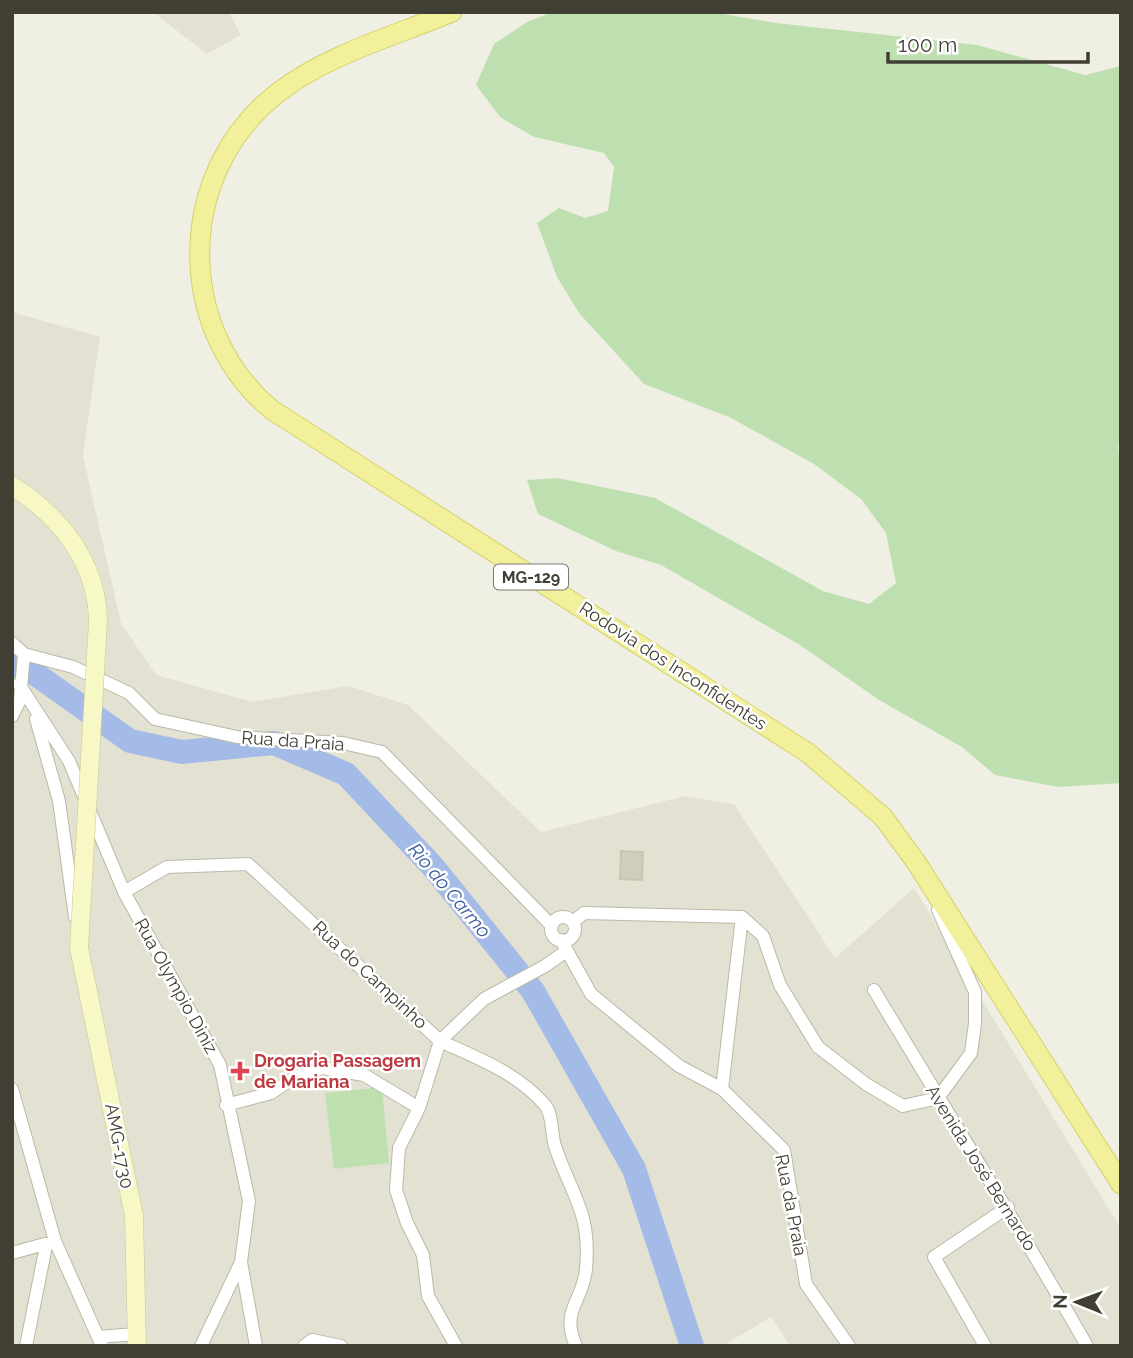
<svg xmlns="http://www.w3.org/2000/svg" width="1133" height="1358" font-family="Raleway,sans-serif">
  <rect width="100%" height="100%" fill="#efefe3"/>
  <path fill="#e3e2d2" d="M 153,12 L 229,12 L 241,35 L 207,54 Z
    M 12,312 L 100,337 L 83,456 L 121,623 L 156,675 L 253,702 L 348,686 L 408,705 L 541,832 L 685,796 L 734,804 L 835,958 L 914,888 L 1121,1229 L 1121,1346 L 790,1346 L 771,1317 L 722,1346 L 12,1346 Z"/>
  <path fill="#bee0b0" d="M 553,12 L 712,12 L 776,23 L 977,45 L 1085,75 L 1121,66 L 1121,444 L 1118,444 L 1121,477 L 1121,783 L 1058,787 L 995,775 L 962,747 L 879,700 L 800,645 L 661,565 L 616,551 L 538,514 L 527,480 L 558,478 L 655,498 L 823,591 L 869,604 L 896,583 L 886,533 L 861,499 L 814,464 L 729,417 L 644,384 L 579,313 L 557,277 L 537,223 L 559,208 L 585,218 L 608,211 L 614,167 L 604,153 L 534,137 L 500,117 L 476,85 L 494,44 L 527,22 Z
    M 382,1087 L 389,1163 L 334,1169 L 325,1093 Z"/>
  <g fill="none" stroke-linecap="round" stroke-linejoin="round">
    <path stroke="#a5bbe7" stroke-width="24" d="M 12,663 L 34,673 L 130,741 L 182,752 L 274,743 L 346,774 L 434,868 L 533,991 L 634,1169 L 692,1346"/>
  </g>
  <path fill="#d0cdba" stroke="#c9c6ae" stroke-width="2" d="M 621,851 L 643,852 L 642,880 L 620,879 Z"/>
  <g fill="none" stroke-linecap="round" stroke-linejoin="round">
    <g stroke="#bab8a7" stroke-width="14">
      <path id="minor" d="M 12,643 L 24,654 L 73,667 L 129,693 L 155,719 L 237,737 L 343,743 L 382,752 L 552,926
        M 19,684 L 69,761 L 124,892 L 220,1065 L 249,1201 L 241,1262 L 201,1346
        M 12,716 L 20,700 L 24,654
        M 36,719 L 59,801 L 75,917
        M 124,892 L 167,867 L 248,864 L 440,1041 L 419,1108 L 399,1148 L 396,1190 L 407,1223 L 423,1255 L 428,1296 L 456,1346
        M 742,917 L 763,936 L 780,985 L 818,1047 L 866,1084 L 903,1106 L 938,1098 L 971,1053 L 975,1023 L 975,992 L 938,910
        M551 929a12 12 0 1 1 24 0a12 12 0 1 1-24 0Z
        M 573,922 L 584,913 L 742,917
        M 561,940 L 591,994 L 679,1066 L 722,1089 L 784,1150 L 806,1284 L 849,1346
        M 565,952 L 545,966 L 484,999 L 440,1041 C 477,1058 518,1073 545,1105 C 553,1114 551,1134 555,1146 C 572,1197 591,1211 586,1269 C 583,1302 560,1310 576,1346
        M 874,990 C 945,1109 1019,1226 1087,1346
        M 12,1089 L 55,1241 L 102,1346
        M 722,1089 L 742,917
        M 226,1105 L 271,1093 L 297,1076 L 323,1068 L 364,1075 L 419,1108
        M 12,1253 L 52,1242
        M 241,1262 L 256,1346
        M 98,1337 L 136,1334
        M 26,1346 L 46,1246
        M 304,1346 L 312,1340 L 341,1346
        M 985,1346 L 934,1257 L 1008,1207"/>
    </g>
    <g stroke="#c7c895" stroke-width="19">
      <path id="secondary" d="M 12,486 C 60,516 97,562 98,621
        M 79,948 L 134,1216 L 137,1346"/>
    </g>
    <g stroke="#d5d16c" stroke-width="21">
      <path id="primary" d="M 452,12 C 397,35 326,55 279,92 C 176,170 173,328 272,410 L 808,753 L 883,817 L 916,862 L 1121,1184"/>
    </g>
    <use href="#minor" stroke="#fff" stroke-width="12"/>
    <use href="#secondary" stroke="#f7f8c5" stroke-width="18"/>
    <use href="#primary" stroke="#f2f09a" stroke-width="19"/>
    <g stroke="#c7c895" stroke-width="19" stroke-linecap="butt">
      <path id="secondary-bridge" d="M 79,948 L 98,621"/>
    </g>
    <use href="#secondary-bridge" stroke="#f7f8c5" stroke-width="18"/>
  </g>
  <path fill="#e0444e" stroke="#fff" stroke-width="2.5" d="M236.5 1060.5h7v7h7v7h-7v7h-7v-7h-7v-7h7z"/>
  <g text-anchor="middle" stroke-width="5" stroke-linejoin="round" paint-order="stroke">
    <rect fill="#fff" stroke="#7a7971" stroke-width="2" x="494" y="564.5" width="74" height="25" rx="5"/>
    <g font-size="16" font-weight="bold" fill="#413f34">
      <text x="531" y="583">MG-129</text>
    </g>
    <g font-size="18" fill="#413f34" stroke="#fff">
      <text transform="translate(673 666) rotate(33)" y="6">Rodovia dos Inconfidentes</text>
      <text transform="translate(293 741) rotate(4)" y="6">Rua da Praia</text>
      <text transform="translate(370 975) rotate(43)" y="6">Rua do Campinho</text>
      <text transform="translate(176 986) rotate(61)" y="6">Rua Olympio Diniz</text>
      <text transform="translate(119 1146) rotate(79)" y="6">AMG-1730</text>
      <text transform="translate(981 1168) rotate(58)" y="6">Avenida José Bernardo</text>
      <text transform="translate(791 1205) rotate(79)" y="6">Rua da Praia</text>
    </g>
    <g font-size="18" font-weight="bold" fill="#be3a42" stroke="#fff" text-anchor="start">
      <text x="254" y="1067">Drogaria Passagem<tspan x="254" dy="21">de Mariana</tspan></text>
    </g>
    <g font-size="19" font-style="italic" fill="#3a5a9f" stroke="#fff">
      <text transform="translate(450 890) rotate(50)" y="7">Rio do Carmo</text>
    </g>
  </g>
  <rect width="1133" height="1358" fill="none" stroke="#413f34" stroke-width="28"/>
  <g transform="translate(1077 1302) rotate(271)" stroke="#ffffff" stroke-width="5" paint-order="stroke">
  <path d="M0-5L12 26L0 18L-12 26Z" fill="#413f34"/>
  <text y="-10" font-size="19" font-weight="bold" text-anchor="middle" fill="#413f34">N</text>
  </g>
  <path d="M888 52v10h200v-10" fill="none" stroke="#413f34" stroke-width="3.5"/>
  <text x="898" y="52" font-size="21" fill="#413f34" stroke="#ffffff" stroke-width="5" paint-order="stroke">100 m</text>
</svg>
